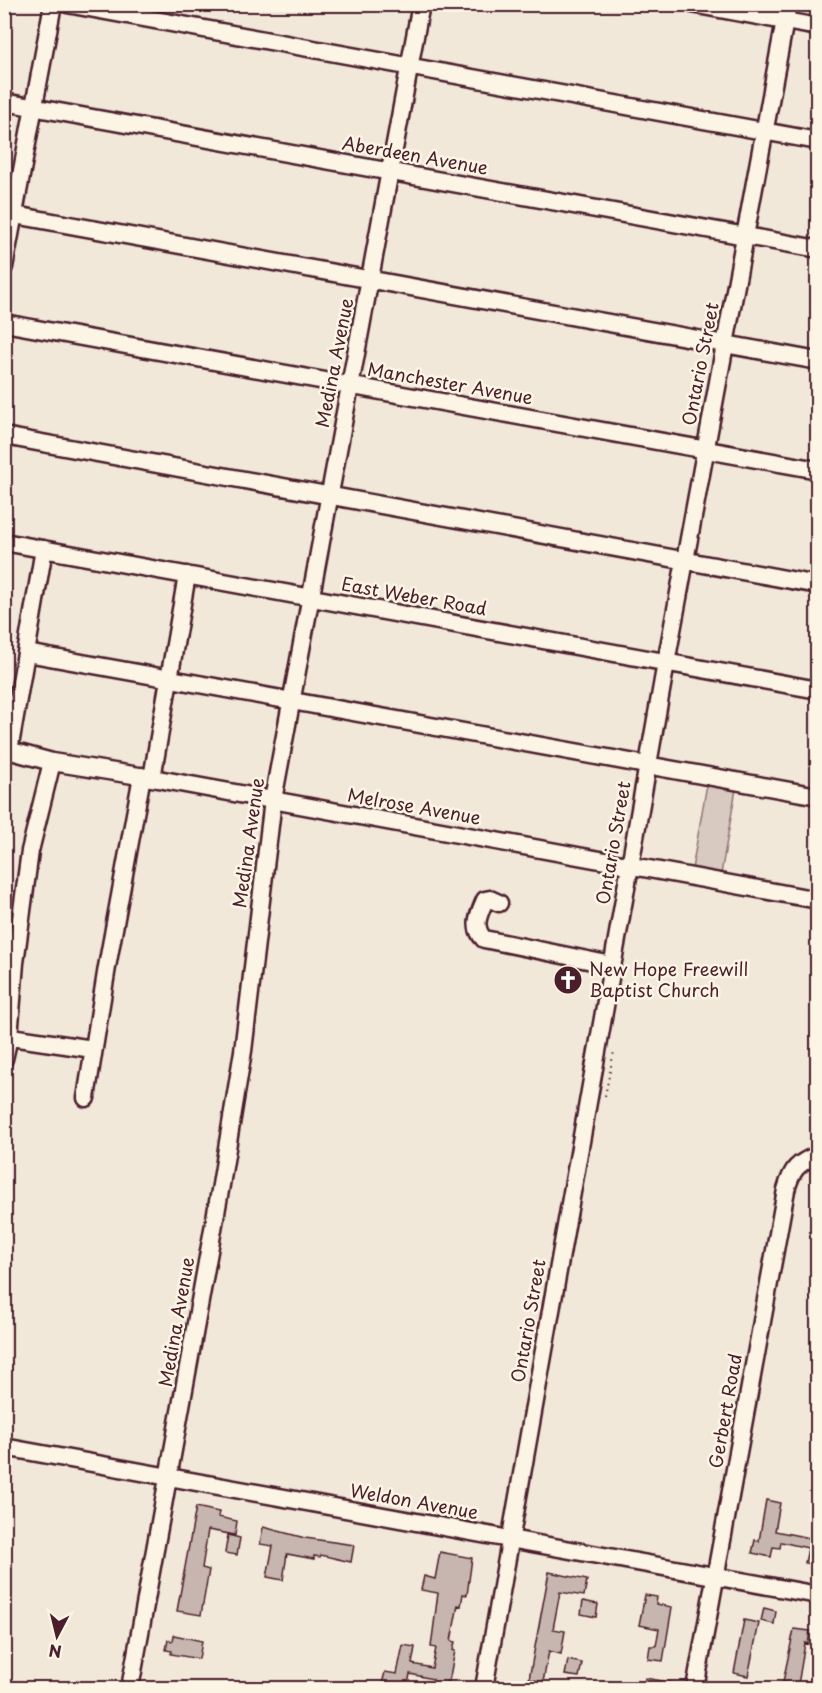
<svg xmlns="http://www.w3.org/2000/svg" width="822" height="1693" font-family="'Playpen Sans',sans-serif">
  <rect width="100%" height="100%" fill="#f1e8da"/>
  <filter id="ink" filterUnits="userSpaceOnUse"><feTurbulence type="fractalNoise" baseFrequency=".0167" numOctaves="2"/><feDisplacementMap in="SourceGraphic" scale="12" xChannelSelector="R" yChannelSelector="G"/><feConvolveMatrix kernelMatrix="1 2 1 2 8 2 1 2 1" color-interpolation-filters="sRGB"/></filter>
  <g filter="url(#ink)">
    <path fill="#d8cac0" stroke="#917476" stroke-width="1.5" d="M 707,784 L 736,789 L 721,874 L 692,869 Z"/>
    <path fill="#c7b6af" stroke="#4a1f2b" stroke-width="1.5" d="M 766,1500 L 780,1503 L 775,1531 L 810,1538 L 812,1523 L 818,1523 L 818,1565 L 805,1563 L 808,1548 L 781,1542 L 780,1548 L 773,1547 L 771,1557 L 752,1553 L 755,1540 L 759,1541 Z
      M 196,1507 L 219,1512 L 218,1517 L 237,1521 L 235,1535 L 208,1530 L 202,1568 L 209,1570 L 201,1615 L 177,1611 Z
      M 263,1527 L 305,1538 L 354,1545 L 351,1562 L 321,1555 L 320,1557 L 314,1556 L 314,1559 L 287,1554 L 283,1580 L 267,1577 L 273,1546 L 260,1544 Z
      M 228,1535 L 240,1538 L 237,1555 L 225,1553 Z
      M 440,1552 L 472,1558 L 467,1595 L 463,1594 L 461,1606 L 458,1605 L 451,1641 L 455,1642 L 453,1650 L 455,1651 L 449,1681 L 447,1681 L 446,1689 L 430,1689 L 433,1679 L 410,1674 L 407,1689 L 382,1684 L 385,1672 L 397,1674 L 403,1645 L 415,1647 L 412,1664 L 432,1668 L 436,1648 L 431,1647 L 438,1593 L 421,1590 L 424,1576 L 435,1579 Z
      M 549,1572 L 587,1580 L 584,1596 L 560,1592 L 553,1629 L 565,1631 L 561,1654 L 549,1651 L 543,1682 L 529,1679 Z
      M 645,1595 L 657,1597 L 656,1604 L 672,1607 L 663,1661 L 648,1659 L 650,1646 L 656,1646 L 659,1629 L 639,1625 Z
      M 583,1601 L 598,1604 L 596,1617 L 581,1614 Z
      M 764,1608 L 776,1611 L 774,1624 L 761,1621 Z
      M 744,1620 L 759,1623 L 748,1676 L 734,1673 Z
      M 794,1629 L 810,1631 L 808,1644 L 805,1643 L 798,1685 L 783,1682 Z
      M 174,1635 L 202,1641 L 199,1659 L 171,1654 L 172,1651 L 166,1650 L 168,1640 L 173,1641 Z
      M 568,1660 L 582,1663 L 579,1677 L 565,1675 Z
      M 645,1678 L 674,1683 L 673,1689 L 643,1689 Z"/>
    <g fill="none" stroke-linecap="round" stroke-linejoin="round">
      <g stroke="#4a1f2b" stroke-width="21">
        <path id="minor" d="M 67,4 L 818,141
          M 692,4 L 818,27
          M 4,102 L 818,249
          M 4,213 L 818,361
          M 4,267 L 53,4
          M 4,323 L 818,470
          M 4,436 L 818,585
          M 4,542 L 818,690
          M 27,653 L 818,796
          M 4,749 L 52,762 L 158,779 L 818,900
          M 9,751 L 44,549
          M 152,778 L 187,575
          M 499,903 L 490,899 L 485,900 C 479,914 472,927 484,939 L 612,965
          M 4,1036 L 93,1049
          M 4,1059 L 9,1037 L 15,963 L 30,851 L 52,762
          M 86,1098 L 107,967 L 142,776
          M 4,1447 L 818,1595
          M 130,1688 L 221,1185 L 243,1051 L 273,800 L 421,4
          M 484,1688 L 666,663 L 788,4
          M 695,1688 L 786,1190 C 792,1169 797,1163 818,1155"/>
      </g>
      <path stroke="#4a1f2b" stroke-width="2" stroke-dasharray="1.5 4.5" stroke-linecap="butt" d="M 605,1096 L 614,1051"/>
      <use href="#minor" stroke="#fcf5e5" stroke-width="16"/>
    </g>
  </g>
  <defs>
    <g id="church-disc" transform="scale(1.5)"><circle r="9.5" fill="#4a1f2b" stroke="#fcf5e5"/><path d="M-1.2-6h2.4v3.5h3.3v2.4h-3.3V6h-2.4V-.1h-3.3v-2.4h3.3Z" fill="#fff"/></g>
  </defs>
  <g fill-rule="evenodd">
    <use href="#church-disc" x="568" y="980"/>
  </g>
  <g text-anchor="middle" stroke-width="5" stroke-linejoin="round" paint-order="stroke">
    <g font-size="18" fill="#4a1f2b" stroke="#fcf5e5">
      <text transform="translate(415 156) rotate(10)" y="6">Aberdeen Avenue</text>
      <text transform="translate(335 363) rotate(-79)" y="6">Medina Avenue</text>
      <text transform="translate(701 364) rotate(-79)" y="6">Ontario Street</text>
      <text transform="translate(450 384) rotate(10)" y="6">Manchester Avenue</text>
      <text transform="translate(414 597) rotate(10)" y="6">East Weber Road</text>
      <text transform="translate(414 807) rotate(10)" y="6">Melrose Avenue</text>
      <text transform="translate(249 843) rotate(-82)" y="6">Medina Avenue</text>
      <text transform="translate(614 843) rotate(-80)" y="6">Ontario Street</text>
      <text transform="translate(529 1321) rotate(-80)" y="6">Ontario Street</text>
      <text transform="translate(177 1322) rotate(-80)" y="6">Medina Avenue</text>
      <text transform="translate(726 1411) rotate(-80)" y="6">Gerbert Road</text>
      <text transform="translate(414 1502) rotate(10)" y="6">Weldon Avenue</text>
    </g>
    <g font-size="18" fill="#4a1f2b" stroke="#fcf5e5" text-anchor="start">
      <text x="589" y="976">New Hope Freewill<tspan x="589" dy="21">Baptist Church</tspan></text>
    </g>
  </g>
  <rect width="822" height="1693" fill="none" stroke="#fcf5e5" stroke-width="24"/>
  <rect x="12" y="12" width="798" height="1669" fill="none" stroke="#4a1f2b" stroke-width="2" filter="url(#ink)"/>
  <g transform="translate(57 1636) rotate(187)" stroke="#fcf5e5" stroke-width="4.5" paint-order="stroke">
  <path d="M0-4.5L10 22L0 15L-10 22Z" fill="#4a1f2b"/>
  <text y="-9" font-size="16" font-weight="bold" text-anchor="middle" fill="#4a1f2b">N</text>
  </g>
</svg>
